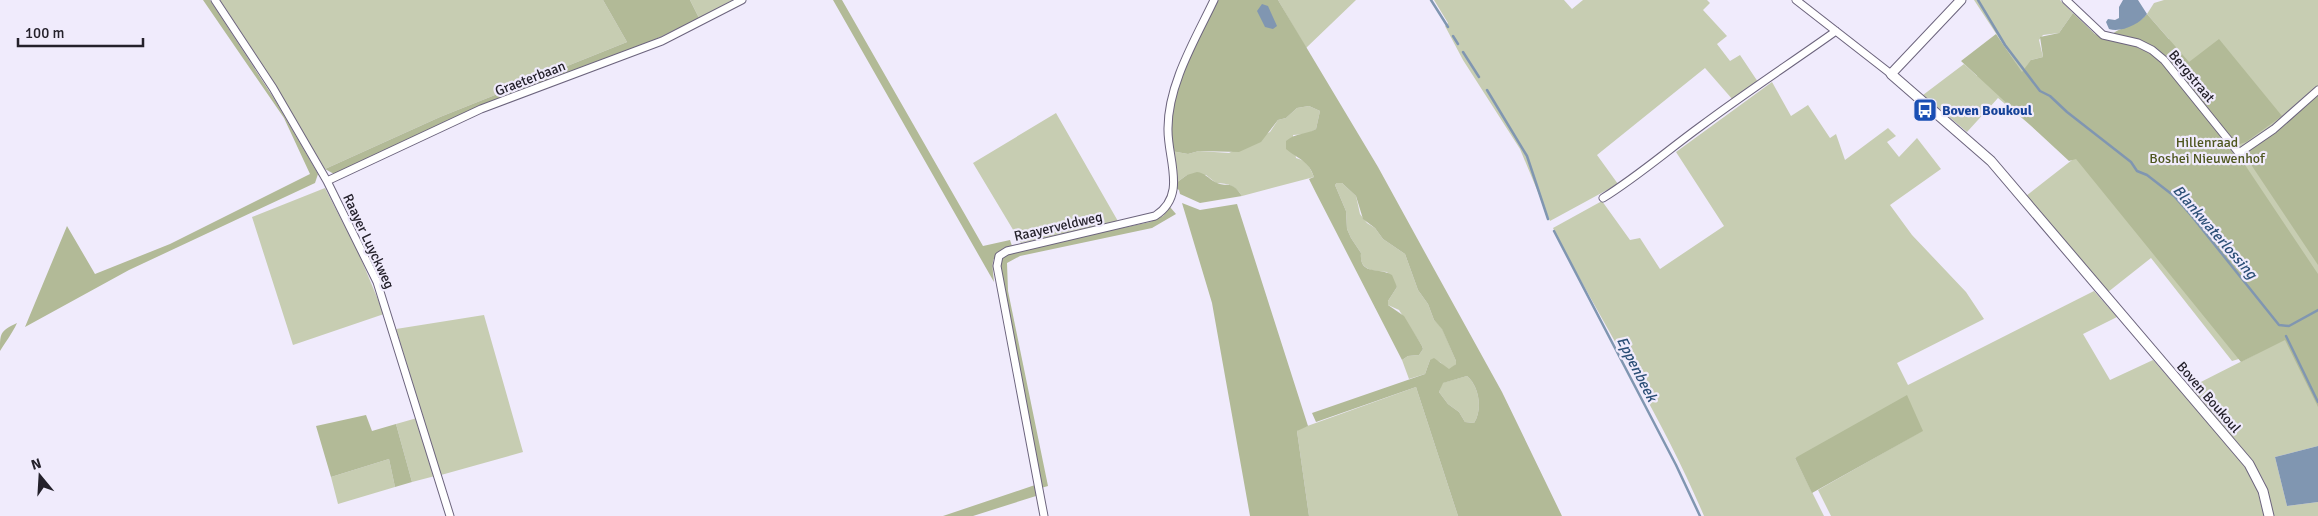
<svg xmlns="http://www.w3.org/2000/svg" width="2318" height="516" font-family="Signika,sans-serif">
  <rect width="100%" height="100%" fill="#f0ebfc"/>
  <path fill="#c7cdb2" d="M 220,0 L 603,0 L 627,42 L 440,117 L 325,169 L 264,67 Z
    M 690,0 L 733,0 L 699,18 Z
    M 1278,0 L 1356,0 L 1306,48 Z
    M 1434,0 L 1564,0 L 1572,9 L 1583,0 L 1707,0 L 1710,3 L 1703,10 L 1727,36 L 1717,44 L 1730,61 L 1740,55 L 1758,82 L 1733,100 L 1705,68 L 1597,155 L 1618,184 L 1550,221 L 1520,149 L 1463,60 L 1445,26 L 1448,23 Z
    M 1974,0 L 2060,0 L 2073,13 L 2059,33 L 2043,35 L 2039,40 L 2043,57 L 2031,60 L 2042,86 L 2169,39 L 2147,14 L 2154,3 L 2164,0 L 2318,0 L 2318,446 L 2275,457 L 2287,506 L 2318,502 L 2318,516 L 2274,516 L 2265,483 L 2254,464 L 2189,388 L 2256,354 L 2232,361 L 2151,258 L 2108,292 L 2026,196 L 2072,160 L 1998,98 L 1967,132 L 1923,95 L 1964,64 L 1977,76 L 2016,64 Z
    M 1772,82 L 1791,116 L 1808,105 L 1830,138 L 1836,134 L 1845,160 L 1888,128 L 1896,136 L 1887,142 L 1899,157 L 1917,138 L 1941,169 L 1890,205 L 1912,235 L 1966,292 L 1984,319 L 1897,363 L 1908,385 L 2094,291 L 2117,317 L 2083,334 L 2110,380 L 2153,360 L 2243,462 L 2256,485 L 2264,516 L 1831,516 L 1818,490 L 1922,431 L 1916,417 L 1795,458 L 1824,516 L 1704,516 C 1662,416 1602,324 1553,228 L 1602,201 L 1630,240 L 1640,238 L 1660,269 L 1724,226 L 1676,152 Z
    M 1309,106 L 1320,111 L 1316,129 L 1307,134 L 1293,135 L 1296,158 C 1307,161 1310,167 1314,177 L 1242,196 C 1235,186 1229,183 1216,183 L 1206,175 L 1187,175 L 1176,183 L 1171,151 L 1188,154 L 1199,151 L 1229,153 L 1270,132 L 1278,120 L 1286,118 L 1297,108 Z
    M 1056,113 L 1119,223 L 1021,243 L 973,163 Z
    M 1337,183 L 1342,183 L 1356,196 L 1360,214 L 1367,223 L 1375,228 L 1383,239 L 1405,254 L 1418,290 L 1428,304 L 1434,320 L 1442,328 L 1456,361 L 1456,364 L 1451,369 L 1446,369 L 1440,362 L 1430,360 L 1425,374 L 1409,379 L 1402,360 L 1408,356 L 1419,355 L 1423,349 L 1422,346 L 1399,310 L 1388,305 L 1388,301 L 1397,287 L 1387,272 C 1372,271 1359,270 1361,253 L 1351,238 L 1347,229 L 1346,211 L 1335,185 Z
    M 325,188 L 359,254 L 384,314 L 293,345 L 252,217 Z
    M 484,315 L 523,452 L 441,475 L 396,329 Z
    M 1467,376 C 1479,386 1483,409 1474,423 L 1465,422 L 1459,412 L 1448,404 L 1439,392 L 1442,383 Z
    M 1416,387 L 1458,516 L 1309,516 L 1297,431 L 1299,429 Z
    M 417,418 L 435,476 L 412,482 L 396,424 Z
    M 389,459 L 395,487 L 338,504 L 331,477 Z"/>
  <path fill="#b2ba97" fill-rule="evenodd" d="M 203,0 L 210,0 L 275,100 L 318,174 L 315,183 L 129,270 L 25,327 L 67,226 L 95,274 L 170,244 L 310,174 L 284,118 Z
    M 603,0 L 690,0 L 699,18 L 656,39 L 334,174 L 325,169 L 440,117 L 627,42 Z
    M 833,0 L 842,0 L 983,246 L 1010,240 L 1012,246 C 989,256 992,260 994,282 Z
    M 1217,0 L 1278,0 L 1378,167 L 1423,249 L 1502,392 L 1562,516 L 1458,516 L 1416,387 L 1316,422 L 1312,413 L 1425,374 L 1430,360 L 1434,358 L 1449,369 L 1456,364 L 1456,361 L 1442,329 L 1434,320 L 1428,304 L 1418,290 L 1405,254 L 1383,239 L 1375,228 L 1363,219 L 1356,196 L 1342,183 L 1337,183 L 1335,185 L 1346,211 L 1347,229 L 1351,238 L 1361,253 C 1359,276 1379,267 1392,275 L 1397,287 L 1388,301 L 1388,305 L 1404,316 L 1422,346 L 1423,349 L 1419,355 L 1408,356 L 1402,360 L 1316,193 L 1309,179 L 1314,177 C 1309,161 1298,159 1286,149 L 1286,141 C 1295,133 1305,135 1316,129 L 1320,111 L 1309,106 L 1297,108 L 1286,118 L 1278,120 L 1261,142 L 1239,152 L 1199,151 L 1188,154 L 1171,151 C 1164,97 1194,47 1217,0 ZM 1467,376 C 1479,386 1483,409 1474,423 L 1465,422 L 1459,412 L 1448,404 L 1439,392 L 1443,383 Z
    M 2073,13 L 2095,34 L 2107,40 L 2135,46 L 2159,59 L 2235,150 L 2318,274 L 2318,407 L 2285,340 L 2241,362 L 2076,159 L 2069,161 L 1961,61 L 1996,34 L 2022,72 L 2031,60 L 2043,57 L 2040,37 L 2059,33 Z
    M 2147,14 L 2189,62 L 2219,39 L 2282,116 L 2246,142 L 2240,144 L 2229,140 C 2209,112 2178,60 2148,44 C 2137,38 2123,38 2110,36 C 2120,26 2138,26 2147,14 Z
    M 2318,93 L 2318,265 L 2244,154 Z
    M 1197,172 C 1205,173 1208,178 1215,182 C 1227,189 1230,178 1242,196 L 1200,203 L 1180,194 L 1179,190 L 1176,188 L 1176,183 L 1187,175 Z
    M 1182,203 L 1200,210 L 1237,204 L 1308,426 L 1297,431 L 1309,516 L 1250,516 L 1212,303 Z
    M 1170,207 L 1176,214 L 1152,228 L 1020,256 L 1007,263 L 1008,291 L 1048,486 L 1041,488 L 999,266 C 1002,255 1009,254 1018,250 L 1150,222 L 1163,216 Z
    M 17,323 C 12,334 6,341 0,351 C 0,333 0,331 17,323 Z
    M 1907,395 L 1923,431 L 1812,493 L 1795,458 Z
    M 366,415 L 372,431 L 396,424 L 412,482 L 395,487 L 389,459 L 331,477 L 316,426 Z
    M 1035,485 L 1036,496 L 973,516 L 943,516 Z"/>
  <path fill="#8096b1" d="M 2123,0 L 2138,0 L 2147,14 C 2140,24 2121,33 2109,29 L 2106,22 L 2108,19 L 2115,20 L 2119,18 L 2119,7 Z
    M 1262,4 L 1268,6 L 1277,26 L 1273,29 L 1265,27 L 1257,11 Z
    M 2318,446 L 2318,502 L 2287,506 L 2275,457 Z"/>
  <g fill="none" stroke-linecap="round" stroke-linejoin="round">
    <path stroke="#8096b1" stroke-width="2.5" d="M 1431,0 L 1448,27
      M 1978,0 L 2005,45 L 2040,91 L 2050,96 L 2067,112 L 2131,162 L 2137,171 L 2147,175 L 2174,196 L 2190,214 L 2279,325 L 2289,326 L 2318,310
      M 1453,36 L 1458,44
      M 1463,52 L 1479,77
      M 1487,90 L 1527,156 L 1548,219
      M 1554,231 L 1676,465 L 1700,516
      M 2286,336 L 2318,402"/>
    <g stroke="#6c647d" stroke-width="9">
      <path id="minor" d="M 215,0 L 273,88 L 327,181 L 377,282 L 450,516
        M 1796,0 L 1891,74
        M 2066,0 L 2103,35 L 2138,43 L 2152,50 L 2164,60 L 2239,153 L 2274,129 L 2318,90
        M 327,181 L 481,109 L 662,41 L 742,0
        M 1603,198 C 1637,177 1668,150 1701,126 C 1745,93 1791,63 1836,31
        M 1044,516 L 997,266 L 999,256 L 1007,251 L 1155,216 C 1188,195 1167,159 1168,128 C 1168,84 1196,38 1214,0"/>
    </g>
    <g stroke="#6c647d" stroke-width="11">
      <path id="tertiary" d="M 1961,0 L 1891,74 L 1991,161 L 2249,464 L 2263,491 L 2269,516"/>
    </g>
    <use href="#minor" stroke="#fff" stroke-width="7"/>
    <use href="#tertiary" stroke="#fff" stroke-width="9"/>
  </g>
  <defs>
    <g id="bus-square" transform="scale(1.25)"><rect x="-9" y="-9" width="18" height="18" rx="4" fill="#1a4fb4" stroke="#f0ebfc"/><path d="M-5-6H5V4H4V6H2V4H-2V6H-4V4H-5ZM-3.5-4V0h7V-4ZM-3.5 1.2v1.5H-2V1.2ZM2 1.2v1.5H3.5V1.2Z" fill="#fff"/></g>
  </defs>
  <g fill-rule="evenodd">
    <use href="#bus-square" x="1925" y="110"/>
  </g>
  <g text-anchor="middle" stroke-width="4.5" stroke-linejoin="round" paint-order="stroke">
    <g font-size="14" fill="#24212b" stroke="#f0ebfc">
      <text transform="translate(2192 76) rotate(50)" y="5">Bergstraat</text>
      <text transform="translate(530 78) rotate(-21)" y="5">Graeterbaan</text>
      <text transform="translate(1058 226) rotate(-13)" y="5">Raayerveldweg</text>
      <text transform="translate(369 241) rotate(65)" y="5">Raayer Luyckweg</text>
      <text transform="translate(2209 397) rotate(49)" y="5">Boven Boukoul</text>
    </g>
    <g font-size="14" font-weight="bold" fill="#164399" stroke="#f0ebfc" text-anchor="start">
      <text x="1942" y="115">Boven Boukoul</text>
    </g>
    <g font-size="14" fill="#4e561f" stroke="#f0ebfc">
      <text x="2207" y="147">Hillenraad<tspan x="2207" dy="16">Boshei Nieuwenhof</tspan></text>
    </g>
    <g font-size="15" font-style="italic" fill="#2c4f77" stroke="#f0ebfc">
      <text transform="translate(2215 232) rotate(49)" y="5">Blankwaterlossing</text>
      <text transform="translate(1637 369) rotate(63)" y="5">Eppenbeek</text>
    </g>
  </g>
  <g transform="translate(40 476) rotate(342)" stroke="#f0ebfc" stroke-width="4" paint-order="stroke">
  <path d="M0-4L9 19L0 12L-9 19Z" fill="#24212b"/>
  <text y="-8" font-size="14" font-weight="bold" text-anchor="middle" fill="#24212b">N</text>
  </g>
  <path d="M18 38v8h125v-8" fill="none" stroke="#24212b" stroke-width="2.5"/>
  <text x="25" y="38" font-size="15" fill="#24212b" stroke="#f0ebfc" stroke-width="4" paint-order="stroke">100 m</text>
</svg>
